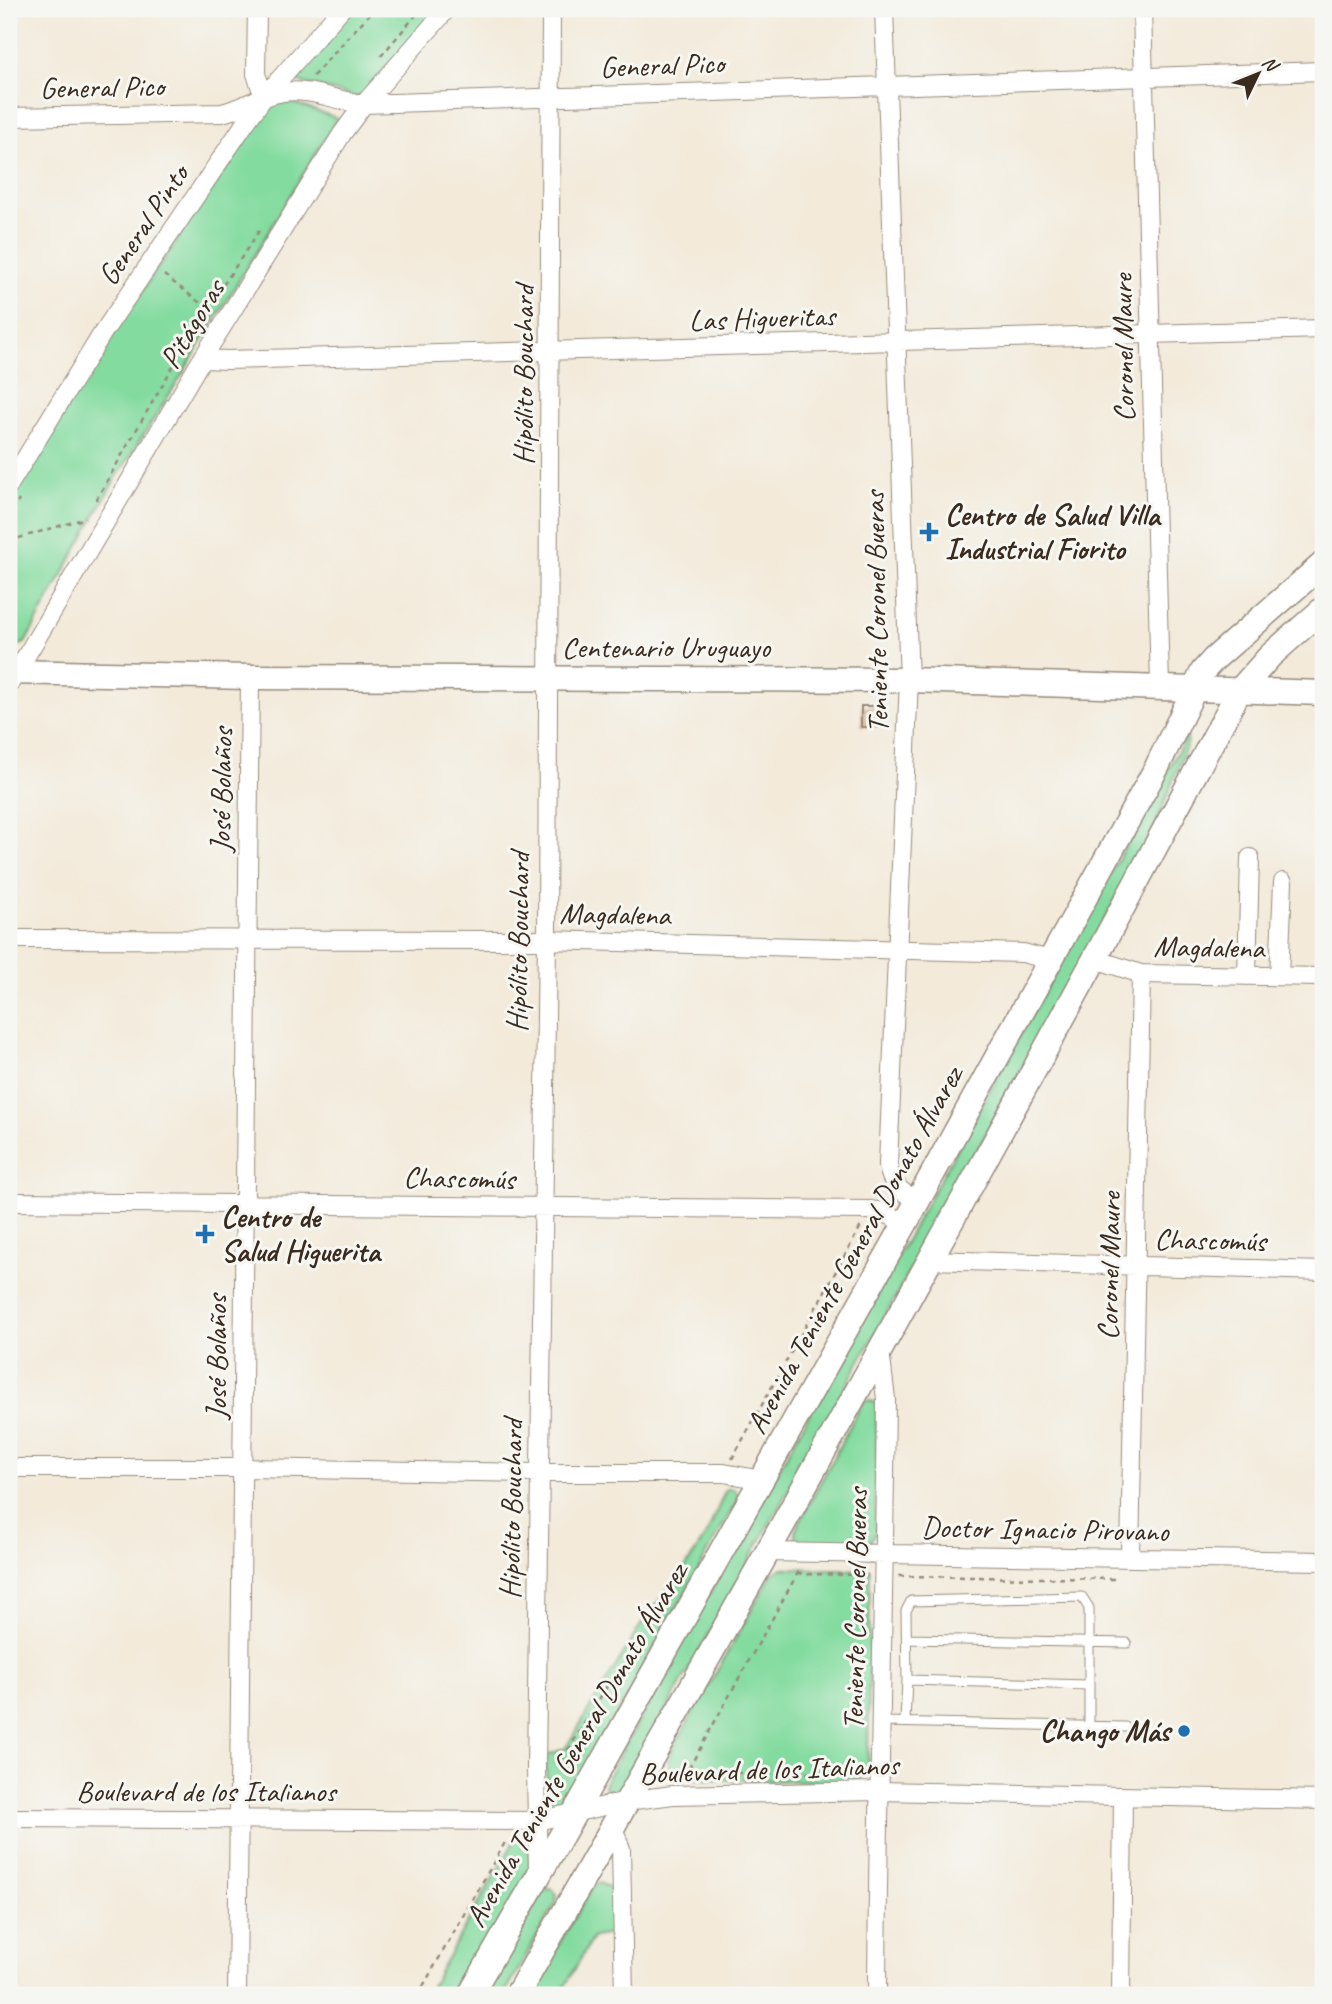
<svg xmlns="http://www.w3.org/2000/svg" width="1332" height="2004" font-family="Caveat,sans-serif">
  <rect width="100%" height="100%" fill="#f6f6f2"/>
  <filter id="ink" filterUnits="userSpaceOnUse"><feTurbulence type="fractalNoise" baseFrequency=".0143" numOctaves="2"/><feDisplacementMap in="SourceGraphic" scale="14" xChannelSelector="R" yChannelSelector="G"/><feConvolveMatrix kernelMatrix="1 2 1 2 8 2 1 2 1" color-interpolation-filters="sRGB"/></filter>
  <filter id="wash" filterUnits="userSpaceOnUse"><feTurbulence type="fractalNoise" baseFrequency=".00686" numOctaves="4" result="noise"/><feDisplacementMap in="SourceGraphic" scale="28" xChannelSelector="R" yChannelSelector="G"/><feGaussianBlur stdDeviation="1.57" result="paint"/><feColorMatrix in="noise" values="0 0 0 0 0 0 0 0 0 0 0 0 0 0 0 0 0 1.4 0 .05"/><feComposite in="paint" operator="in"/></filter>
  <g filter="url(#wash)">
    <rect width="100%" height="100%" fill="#f3eada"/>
    <path fill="#83db9f" stroke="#5f825e" stroke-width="2" d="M 348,9 L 437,9 L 364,94 L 356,97 L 296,81 L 293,77 Z
      M 281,99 L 337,118 L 180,378 L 113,483 L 25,643 L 9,649 L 9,500 L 90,367 L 271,103 Z
      M 1186,737 L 1188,742 L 1152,834 L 623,1788 L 618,1793 L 612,1793 L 604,1786 L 606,1780 Z
      M 868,1400 L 877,1403 L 875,1533 L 870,1543 L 862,1548 L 800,1543 L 796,1539 L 795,1531 L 862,1403 Z
      M 726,1489 L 734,1489 L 739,1497 L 570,1798 L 561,1805 L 554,1806 L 547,1803 L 546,1755 L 565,1749 L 644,1620 L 685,1568 L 708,1532 Z
      M 782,1568 L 870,1570 L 868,1770 L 857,1782 L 689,1779 L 672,1772 L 668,1761 L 671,1752 L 772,1574 Z
      M 516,1836 L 522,1837 C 530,1847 531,1859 529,1871 L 460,1995 L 426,1995 L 511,1847 Z
      M 599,1883 L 611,1888 L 613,1893 L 612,1934 L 593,1937 L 560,1995 L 530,1995 L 592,1887 Z
      M 547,1889 L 552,1889 L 557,1894 L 556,1903 L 504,1995 L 485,1995 L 542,1893 Z"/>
    <g id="blocks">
      <path fill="#d7ab8f" d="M 861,706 L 874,706 L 881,714 L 881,727 L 861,727 Z"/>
    </g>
  </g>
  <g filter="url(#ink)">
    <use href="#blocks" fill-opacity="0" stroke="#978a7c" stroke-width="2"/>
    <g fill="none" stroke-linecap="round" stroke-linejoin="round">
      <g stroke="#978a7c" stroke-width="11">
        <path id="service" d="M 907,1639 L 1127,1643
          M 907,1680 L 1088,1685
          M 905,1721 L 907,1680 L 906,1611 L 911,1601 L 1082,1597 L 1089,1608 L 1089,1726
          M 881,1722 L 1125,1727"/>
      </g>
      <g stroke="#978a7c" stroke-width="20">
        <path id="minor" d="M 257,9 L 256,74 L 264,97
          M 884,9 L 909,680 L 888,1165 C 891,1185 900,1192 918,1200
          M 1142,9 L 1160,686
          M 9,117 L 222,113 C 243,108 261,95 283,92 C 309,88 337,101 364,104 L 1323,71
          M 202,359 L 228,360 L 1323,329
          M 9,485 L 102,334 L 246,122 L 264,97 L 341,9
          M 9,685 L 202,359 L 342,134 L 364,104 L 447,9
          M 9,939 L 547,940 L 1023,953 L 1050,960
          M 1095,959 L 1141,974 L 1323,977
          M 1247,976 L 1250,858
          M 1279,976 L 1283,882
          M 9,1202 L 869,1210 L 884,1212 L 905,1224
          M 928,1260 L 1323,1271
          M 9,1468 L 243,1468 L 540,1473 L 724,1473 L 762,1480
          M 766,1552 L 1323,1561
          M 1130,1558 L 1141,974
          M 9,1818 L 537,1821 L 627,1801 L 673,1795 L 878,1791 L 1323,1800
          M 613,1827 L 621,1849 L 624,1995
          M 538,1874 L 536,1770 L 547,940 L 551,9
          M 237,1995 L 250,677
          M 877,1995 C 878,1796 884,1598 886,1399 L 880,1351
          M 1121,1995 L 1123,1796"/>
      </g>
      <g stroke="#978a7c" stroke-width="27">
        <path id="secondary" d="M 9,672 L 250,677 L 909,680 L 1323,693
          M 470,1995 L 575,1812 L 905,1224 L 1157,767 L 1203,671 L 1214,659 L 1323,564
          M 517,1995 C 763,1564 1005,1129 1239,691 L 1270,656 L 1323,609"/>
      </g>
      <path stroke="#978a7c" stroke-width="2.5" stroke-dasharray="5 5" stroke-linecap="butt" d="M 381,56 L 421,9
        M 313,76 L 374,9
        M 164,275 L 208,309
        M 96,500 L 198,323 L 261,228
        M 12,540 L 9,517 L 19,500
        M 9,541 L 86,518
        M 732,1459 L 861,1226
        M 797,1574 L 868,1575
        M 899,1576 L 1116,1579
        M 554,1763 L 562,1760 L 612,1678 L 645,1641
        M 686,1773 L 850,1773
        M 684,1777 L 800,1569
        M 418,1995 L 507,1839"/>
      <use href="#service" stroke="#fff" stroke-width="9"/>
      <use href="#minor" stroke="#fff" stroke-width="18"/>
      <use href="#secondary" stroke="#fff" stroke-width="24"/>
    </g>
  </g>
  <g fill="#1f6fb2" stroke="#f6f6f2" stroke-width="2.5">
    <path d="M925.5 521.5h7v7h7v7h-7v7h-7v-7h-7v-7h7z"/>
    <path d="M201.5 1223.5h7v7h7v7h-7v7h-7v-7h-7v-7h7z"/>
    <circle cx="1184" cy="1731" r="7"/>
  </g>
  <g text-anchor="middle" stroke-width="6" stroke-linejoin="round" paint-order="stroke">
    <g font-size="30" fill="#3b2a1e" stroke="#f6f6f2">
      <text transform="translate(662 65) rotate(-2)" y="10">General Pico</text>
      <text transform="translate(102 87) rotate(-1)" y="10">General Pico</text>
      <text transform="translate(143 225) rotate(-56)" y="10">General Pinto</text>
      <text transform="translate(762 318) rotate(-2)" y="10">Las Higueritas</text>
      <text transform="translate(192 324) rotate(-59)" y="10">Pitágoras</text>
      <text transform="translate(1123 348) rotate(-91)" y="10">Coronel Maure</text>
      <text transform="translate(523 375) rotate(-90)" y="10">Hipólito Bouchard</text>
      <text transform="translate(876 612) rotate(-91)" y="10">Teniente Coronel Bueras</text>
      <text x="666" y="657">Centenario Uruguayo</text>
      <text transform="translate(221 790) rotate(-89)" y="10">José Bolaños</text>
      <text transform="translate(615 914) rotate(1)" y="10">Magdalena</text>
      <text transform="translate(518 942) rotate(-89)" y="10">Hipólito Bouchard</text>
      <text transform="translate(1209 947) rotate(1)" y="10">Magdalena</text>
      <text transform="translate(459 1178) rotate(1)" y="10">Chascomús</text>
      <text transform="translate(1210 1240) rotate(1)" y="10">Chascomús</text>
      <text transform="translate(854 1250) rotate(-61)" y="10">Avenida Teniente General Donato Álvarez</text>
      <text transform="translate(1109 1266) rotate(-89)" y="10">Coronel Maure</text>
      <text transform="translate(216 1357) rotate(-90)" y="10">José Bolaños</text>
      <text transform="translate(511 1509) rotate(-89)" y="10">Hipólito Bouchard</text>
      <text transform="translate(1045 1529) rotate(1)" y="10">Doctor Ignacio Pirovano</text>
      <text transform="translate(855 1609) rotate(-89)" y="10">Teniente Coronel Bueras</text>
      <text transform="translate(576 1745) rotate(-60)" y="10">Avenida Teniente General Donato Álvarez</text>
      <text transform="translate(769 1769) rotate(-2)" y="10">Boulevard de los Italianos</text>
      <text x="206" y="1801">Boulevard de los Italianos</text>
    </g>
    <g font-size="30" font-weight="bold" fill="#3b2a1e" stroke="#f6f6f2" text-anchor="start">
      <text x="945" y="525">Centro de Salud Villa<tspan x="945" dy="34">Industrial Fiorito</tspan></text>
      <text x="221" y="1227">Centro de<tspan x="221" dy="34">Salud Higuerita</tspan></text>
      <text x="1170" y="1741" text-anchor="end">Chango Más</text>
    </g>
  </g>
  <rect width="1332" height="2004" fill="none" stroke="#f6f6f2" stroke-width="35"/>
  <g transform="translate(1258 74) rotate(47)" stroke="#f6f6f2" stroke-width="5" paint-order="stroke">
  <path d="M0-5L12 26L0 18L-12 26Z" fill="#3b2a1e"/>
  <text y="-10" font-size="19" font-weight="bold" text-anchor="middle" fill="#3b2a1e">N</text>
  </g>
</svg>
